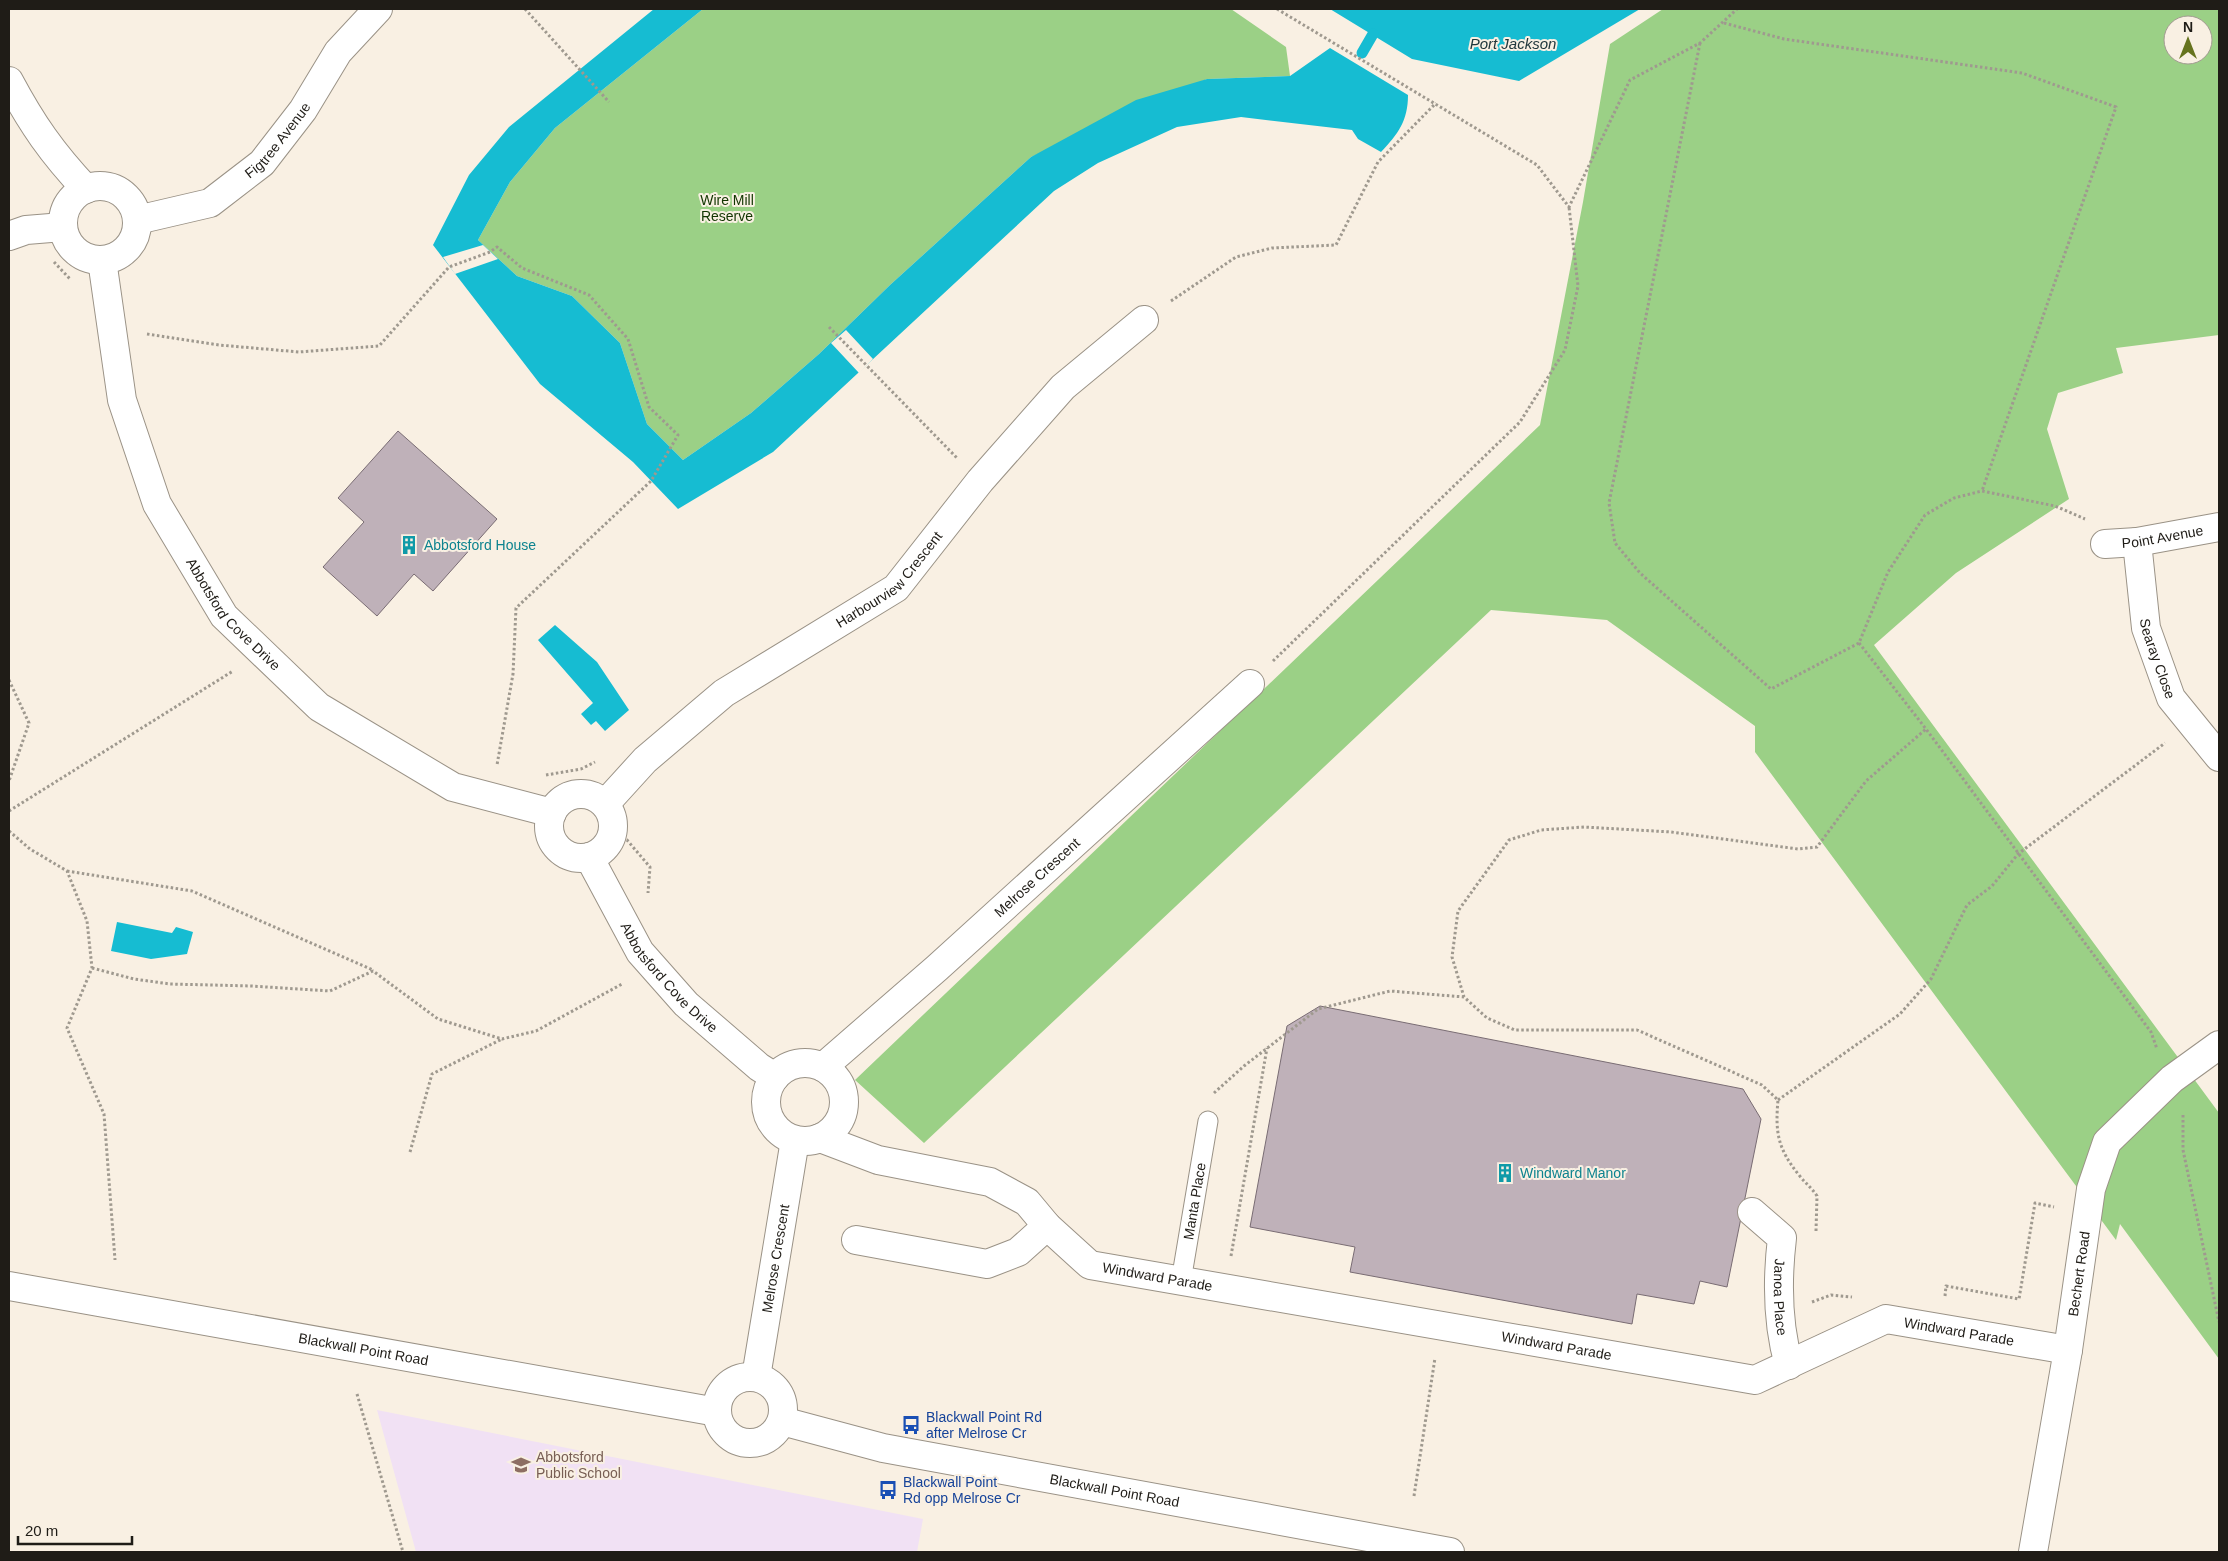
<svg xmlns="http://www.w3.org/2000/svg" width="2228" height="1561" font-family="Helvetica,sans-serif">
  <rect width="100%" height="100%" fill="#f9f0e3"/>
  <path fill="#f1e1f4" d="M 377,1410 L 923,1519 L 917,1552 L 416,1552 Z"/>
  <path fill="#9bd086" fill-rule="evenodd" d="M 703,9 L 1231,9 L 1286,47 L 1290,76 L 1207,79 L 1031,157 L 890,285 L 819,354 L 751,413 L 683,460 L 647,424 L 620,343 L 572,296 L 517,276 L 478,240 L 510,182 L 555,128 Z
    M 1663,9 L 2219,9 L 2219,335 L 2116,348 L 2123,373 L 2058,393 L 2047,429 L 2069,499 L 1956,573 L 1874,645 L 2219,1113 L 2219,1359 L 2120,1224 L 2116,1240 L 1755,752 L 1755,726 L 1607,620 L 1491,610 L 924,1143 L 855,1080 L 1540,425 L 1583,202 L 1610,44 ZM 2173,25 L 2203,25 L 2203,55 L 2173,55 Z"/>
  <path fill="#16bcd2" d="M 654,9 L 703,9 L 555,128 L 510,182 L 478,240 L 517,276 L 572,296 L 620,343 L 647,424 L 683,460 L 751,413 L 819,354 L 890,285 L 1031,157 L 1136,100 L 1207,79 L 1290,76 L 1330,48 L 1408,95 C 1408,121 1398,134 1381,152 L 1358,139 L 1352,130 L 1241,117 L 1177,127 L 1098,163 L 1054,191 L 773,452 L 678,509 L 633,462 L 540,384 L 433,245 L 469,175 L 509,127 Z
    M 1330,9 L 1640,9 L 1519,81 L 1412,59 Z
    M 555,625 L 597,662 L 629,710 L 605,731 L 596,721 L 591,725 L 581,714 L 593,703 L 538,640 Z
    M 117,922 L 172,933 L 176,927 L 193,932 L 187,954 L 151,959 L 111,951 Z"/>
  <path fill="#f9f0e3" d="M 483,245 L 498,259 L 455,274 L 443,257 Z
    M 846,330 L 873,359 L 859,373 L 831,343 Z"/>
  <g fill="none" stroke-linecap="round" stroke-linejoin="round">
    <path stroke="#16bcd2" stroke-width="11" d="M 1362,53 L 1373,34"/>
  </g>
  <path fill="#bfb1b9" stroke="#796c73" d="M 398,431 L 497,519 L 433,591 L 414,574 L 377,616 L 323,567 L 364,522 L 338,498 Z
    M 1320,1006 L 1743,1089 L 1761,1119 L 1727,1287 L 1700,1281 L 1694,1304 L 1637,1294 L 1632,1324 L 1350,1272 L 1355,1247 L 1250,1227 L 1287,1026 Z"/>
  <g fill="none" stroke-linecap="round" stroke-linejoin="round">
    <g stroke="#9a9286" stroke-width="21">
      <g id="service">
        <path id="s1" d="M 1181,1281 L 1208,1121"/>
      </g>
    </g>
    <g stroke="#9a9286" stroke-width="30">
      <g id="minor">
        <path d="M 9,81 C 32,124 52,153 86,189"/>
        <circle cx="100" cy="223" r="37"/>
        <path id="s2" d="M 137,220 L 210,203 L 262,163 L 303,110 L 338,52 L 378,9"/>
        <path d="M 9,236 L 26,230 L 63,227"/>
        <path id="s3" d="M 102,260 L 122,400 L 157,504 L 224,616 L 319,707 L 453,787 L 552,813"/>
        <path id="s4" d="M 2137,542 L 2146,628 L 2171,698 L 2219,757"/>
        <path id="s5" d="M 2105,544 L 2137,542 L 2219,527"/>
        <circle cx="581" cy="826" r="32"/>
        <path id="s6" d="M 605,804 L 645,760 L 724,693 L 896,588 L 980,481 L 1063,387 L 1144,320"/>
        <path id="s7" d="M 589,857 L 640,952 L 686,1004 L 759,1067 L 775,1077"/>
        <circle cx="805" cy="1102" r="39"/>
        <path id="s8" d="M 823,1067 L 937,968 L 1250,684"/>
        <path id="s9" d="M 820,1138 L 878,1160 L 990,1182 L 1027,1202 L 1047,1226 L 1090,1265 L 1755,1380 L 1886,1319 L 2068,1350"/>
        <path id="s10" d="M 1752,1212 L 1782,1238 C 1777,1280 1777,1323 1789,1365"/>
        <path d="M 856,1240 L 987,1264 L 1018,1252 L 1047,1226"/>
        <path id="s11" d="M 756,1377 L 795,1140"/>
        <path id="s12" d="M 2033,1552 L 2068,1350 L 2091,1189 L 2107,1142 L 2172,1079 L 2219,1045"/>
      </g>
    </g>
    <g stroke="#9a9286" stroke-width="30">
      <g id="tertiary">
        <path id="s13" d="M 9,1286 L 717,1412"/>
        <circle cx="750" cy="1410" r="33"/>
        <path id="s14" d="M 782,1421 L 883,1448 L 1450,1552"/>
      </g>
    </g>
    <path stroke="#9f998f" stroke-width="3" stroke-dasharray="2.5 2.5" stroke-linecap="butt" d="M 525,9 L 609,102
      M 1277,9 L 1537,165 L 1569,207 L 1630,80 L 1700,43 L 1737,9
      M 1724,23 L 1784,39 L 2022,73 L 2116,107 L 1982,491
      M 1700,43 L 1609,503 L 1615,543 L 1640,573 L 1771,689 L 1859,643 L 1888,572 L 1925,515 L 1954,498 L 1982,491 L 2055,506 L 2085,519
      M 54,262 L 70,279
      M 1171,301 L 1236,257 L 1272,248 L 1336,245 L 1378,162 L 1436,103
      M 829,327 L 957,458
      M 147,334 L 219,345 L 299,352 L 379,346 L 449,267 L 490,252 L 497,247 L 522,268 L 589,295 L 628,339 L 649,407 L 678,435 L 651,481 L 516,608 L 513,674 L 497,765
      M 1859,643 L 1926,729 L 2151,1032 L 2157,1049
      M 1273,661 L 1520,422 L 1565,350 L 1578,286 L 1569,207
      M 9,680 L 29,723 L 9,781
      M 546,775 L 581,769 L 595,762
      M 9,811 L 233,671
      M 9,831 L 30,849 L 67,871 L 87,921 L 92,968 L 67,1028 L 104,1114 L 115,1260
      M 617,837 L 627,840 L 650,867 L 648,893
      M 67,871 L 192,891 L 373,970
      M 92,968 L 134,979 L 170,984 L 251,986 L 330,991 L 373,971 L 438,1019 L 502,1039 L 536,1031 L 622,984
      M 1214,1093 L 1244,1066 L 1318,1009 L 1390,991 L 1464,997
      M 1778,1100 L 1900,1014 L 1931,979 L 1967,905 L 1992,886 L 2018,854 L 2165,743
      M 2183,1115 L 2183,1150 L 2219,1322
      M 410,1152 L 432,1074 L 502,1039
      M 1816,1231 L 1817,1196 C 1812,1188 1805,1183 1799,1175 C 1778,1149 1775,1133 1778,1100 L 1762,1085 L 1637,1030 L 1515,1030 L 1487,1018 L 1464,997 L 1452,957 L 1458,911 L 1509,840 L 1541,830 L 1584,827 L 1671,832 L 1798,849 L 1817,847 L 1866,781 L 1926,729
      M 1231,1256 L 1267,1048
      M 1945,1296 L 1946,1286 L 2019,1299 L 2035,1203 L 2054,1207
      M 1812,1302 L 1831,1295 L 1852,1297
      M 357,1394 L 403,1552
      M 1414,1496 L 1435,1358"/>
    <use href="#service" stroke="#fff" stroke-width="19"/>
    <use href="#minor" stroke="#fff" stroke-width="28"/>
    <use href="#tertiary" stroke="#fff" stroke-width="28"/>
  </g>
  <defs>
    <g id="building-bare" transform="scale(1.5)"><path d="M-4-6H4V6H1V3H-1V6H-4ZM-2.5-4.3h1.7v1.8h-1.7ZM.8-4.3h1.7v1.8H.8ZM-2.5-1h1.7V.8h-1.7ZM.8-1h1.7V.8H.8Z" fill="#0f9aa8" stroke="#f9f0e3" stroke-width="2.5" paint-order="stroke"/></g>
    <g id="bus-bare" transform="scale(1.5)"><path d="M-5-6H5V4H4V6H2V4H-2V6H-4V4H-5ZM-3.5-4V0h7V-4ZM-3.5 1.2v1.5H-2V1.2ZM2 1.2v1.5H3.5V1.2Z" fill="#1a4fb4" stroke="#f9f0e3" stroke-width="2.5" paint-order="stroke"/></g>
    <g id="school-bare" transform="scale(1.5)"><path d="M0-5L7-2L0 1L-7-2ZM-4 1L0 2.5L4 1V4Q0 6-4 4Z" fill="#8d6e63" stroke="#f9f0e3" stroke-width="2.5" paint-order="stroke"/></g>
  </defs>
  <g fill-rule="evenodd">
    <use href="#building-bare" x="409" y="545"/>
    <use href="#building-bare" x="1505" y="1173"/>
    <use href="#bus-bare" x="911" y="1425"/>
    <use href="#school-bare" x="521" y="1465"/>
    <use href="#bus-bare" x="888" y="1490"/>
  </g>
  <g text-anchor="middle" stroke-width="4" stroke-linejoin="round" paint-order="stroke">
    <g font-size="14" fill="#1f1c17" stroke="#f9f0e3">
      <text dy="5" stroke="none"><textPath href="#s2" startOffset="168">Figtree Avenue</textPath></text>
      <text dy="5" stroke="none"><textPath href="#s5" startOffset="58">Point Avenue</textPath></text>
      <text dy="5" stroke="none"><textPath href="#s6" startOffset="365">Harbourview Crescent</textPath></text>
      <text dy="5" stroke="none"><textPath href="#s3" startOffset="386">Abbotsford Cove Drive</textPath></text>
      <text dy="5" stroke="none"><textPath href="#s4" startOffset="119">Searay Close</textPath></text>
      <text dy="5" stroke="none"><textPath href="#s8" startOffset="286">Melrose Crescent</textPath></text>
      <text dy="5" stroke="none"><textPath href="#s7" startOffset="146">Abbotsford Cove Drive</textPath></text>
      <text dy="5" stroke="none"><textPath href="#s1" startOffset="81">Manta Place</textPath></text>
      <text dy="5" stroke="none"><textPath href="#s11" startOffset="120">Melrose Crescent</textPath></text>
      <text dy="5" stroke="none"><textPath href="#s12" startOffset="282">Bechert Road</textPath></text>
      <text dy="5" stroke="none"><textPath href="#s9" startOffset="376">Windward Parade</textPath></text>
      <text dy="5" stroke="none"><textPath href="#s10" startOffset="99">Janoa Place</textPath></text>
      <text dy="5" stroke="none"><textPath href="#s9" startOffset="1201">Windward Parade</textPath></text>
      <text dy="5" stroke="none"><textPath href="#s9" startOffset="781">Windward Parade</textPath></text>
      <text dy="5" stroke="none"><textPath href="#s13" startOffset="360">Blackwall Point Road</textPath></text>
      <text dy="5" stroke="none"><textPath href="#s14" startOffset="340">Blackwall Point Road</textPath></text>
    </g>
    <g font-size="14" fill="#113500" stroke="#f9f0e3">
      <text x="727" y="205">Wire Mill<tspan x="727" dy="16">Reserve</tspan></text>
    </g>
    <g font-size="14" fill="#0d838f" stroke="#f9f0e3" text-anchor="start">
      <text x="424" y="550">Abbotsford House</text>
      <text x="1520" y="1178">Windward Manor</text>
    </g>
    <g font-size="14" fill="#164399" stroke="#f9f0e3" text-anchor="start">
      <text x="926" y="1422">Blackwall Point Rd<tspan x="926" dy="16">after Melrose Cr</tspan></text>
      <text x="903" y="1487">Blackwall Point<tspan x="903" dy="16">Rd opp Melrose Cr</tspan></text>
    </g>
    <g font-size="14" fill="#785e54" stroke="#f9f0e3" text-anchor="start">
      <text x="536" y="1462">Abbotsford<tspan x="536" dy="16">Public School</tspan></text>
    </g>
    <g font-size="15" font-style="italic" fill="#20373c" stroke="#f9f0e3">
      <text x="1513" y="49">Port Jackson</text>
    </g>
  </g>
  <rect width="2228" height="1561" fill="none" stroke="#1f1c17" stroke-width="20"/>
  <g transform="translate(2188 40)"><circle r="24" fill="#f9f0e3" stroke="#a29b91"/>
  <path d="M0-4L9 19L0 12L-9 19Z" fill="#66731e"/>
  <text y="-8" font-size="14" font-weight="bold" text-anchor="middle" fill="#1f1c17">N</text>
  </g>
  <path d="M18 1536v8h114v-8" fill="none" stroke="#1f1c17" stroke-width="2.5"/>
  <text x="25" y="1536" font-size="15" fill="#1f1c17" stroke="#f9f0e3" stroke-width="4" paint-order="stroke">20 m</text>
</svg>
